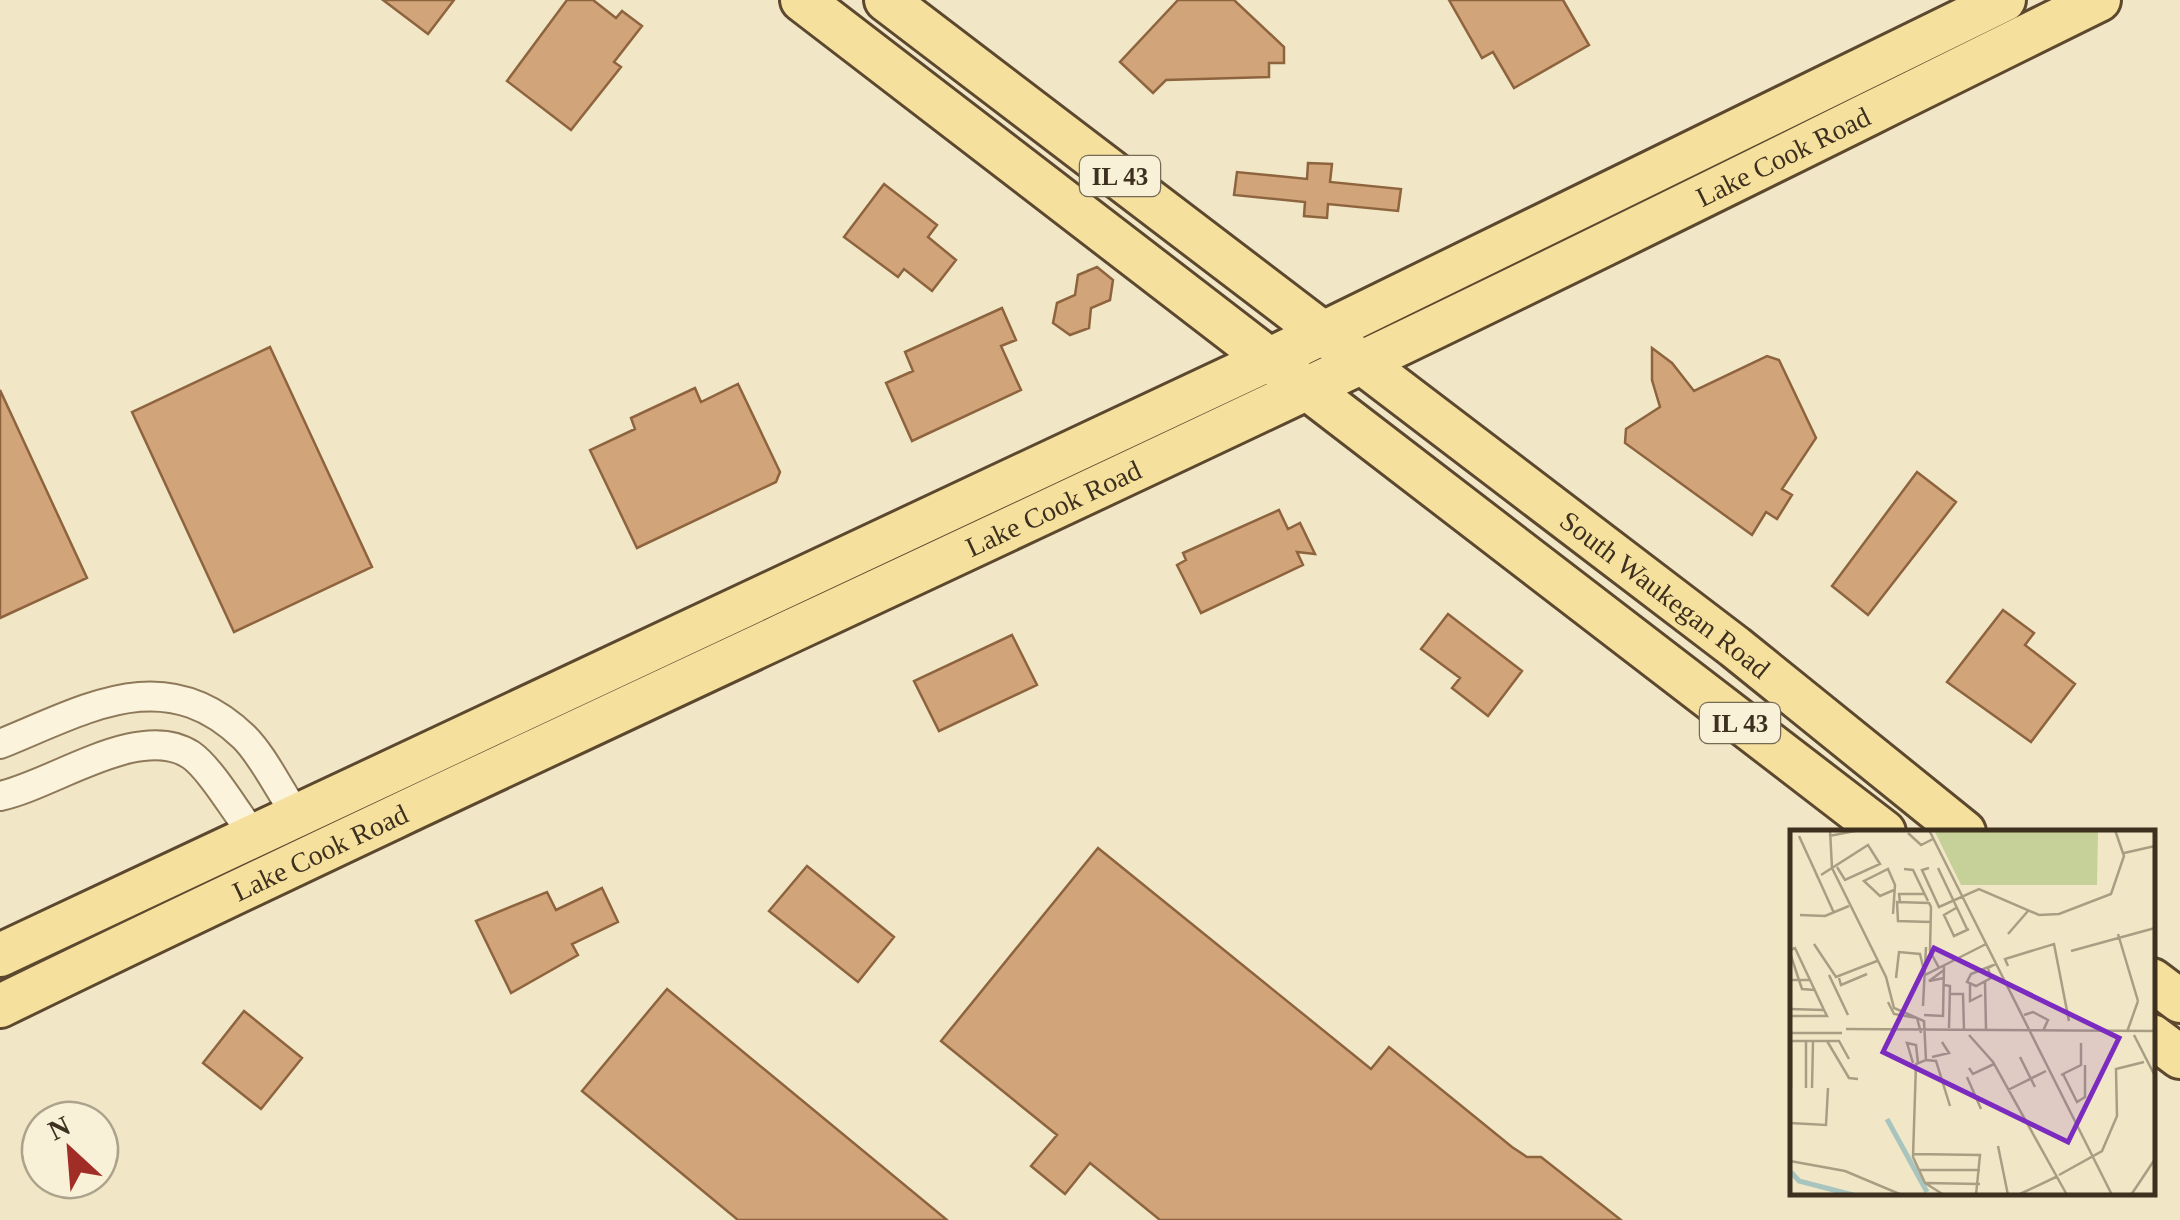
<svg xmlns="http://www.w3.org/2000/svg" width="2180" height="1220" font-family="Georgia,serif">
  <rect width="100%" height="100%" fill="#f1e7c6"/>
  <path fill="#d1a47a" stroke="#8e643f" stroke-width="2.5" d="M 383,0 L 454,0 L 428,34 Z
    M 567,0 L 593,0 L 616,18 L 622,11 L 642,26 L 614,62 L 621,67 L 571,130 L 507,81 Z
    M 1178,0 L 1234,0 L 1284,47 L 1284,63 L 1269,63 L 1269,77 L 1166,80 L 1153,93 L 1120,62 Z
    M 1449,0 L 1563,0 L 1589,45 L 1514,88 L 1493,52 L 1482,58 Z
    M 1308,163 L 1332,164 L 1330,182 L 1401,189 L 1398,211 L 1328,204 L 1327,218 L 1304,216 L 1305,202 L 1234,195 L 1237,172 L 1307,179 Z
    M 884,184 L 937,225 L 928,237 L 956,260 L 932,291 L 904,269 L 898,277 L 844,237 Z
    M 1097,267 L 1113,280 L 1110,300 L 1091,308 L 1089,328 L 1070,335 L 1053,323 L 1057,303 L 1075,295 L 1078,275 Z
    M 1002,308 L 1016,340 L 1001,346 L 1021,390 L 912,441 L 886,383 L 913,371 L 905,352 Z
    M 270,347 L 372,567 L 234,632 L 132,412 Z
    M 1652,348 L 1672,363 L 1694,391 L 1767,356 L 1779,360 L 1816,438 L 1782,489 L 1792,495 L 1777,519 L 1766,512 L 1752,535 L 1625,443 L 1626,429 L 1660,407 L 1652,380 Z
    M 738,384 L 780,472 L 776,482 L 637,548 L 590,450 L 635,429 L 631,418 L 695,388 L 701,402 Z
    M 0,390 L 87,578 L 0,618 Z
    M 1917,472 L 1956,502 L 1868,615 L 1832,586 Z
    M 1279,510 L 1288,529 L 1300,523 L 1315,554 L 1297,552 L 1303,565 L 1201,613 L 1177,565 L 1186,560 L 1183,553 Z
    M 2003,610 L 2034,633 L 2025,645 L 2075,684 L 2031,742 L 1947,682 Z
    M 1448,614 L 1522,671 L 1488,716 L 1452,688 L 1460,678 L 1421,649 Z
    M 1012,635 L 1037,685 L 939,731 L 914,681 Z
    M 1098,848 L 1371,1069 L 1389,1047 L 1512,1147 L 1527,1157 L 1541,1157 L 1621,1220 L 1160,1220 L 1090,1163 L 1065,1194 L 1031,1166 L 1057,1135 L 941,1041 Z
    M 807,866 L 894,937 L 858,982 L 769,911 Z
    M 602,888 L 618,922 L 572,944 L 578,955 L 511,993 L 476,921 L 547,892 L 556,910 Z
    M 667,989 L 947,1220 L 738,1220 L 582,1091 Z
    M 244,1011 L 302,1058 L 261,1109 L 203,1063 Z"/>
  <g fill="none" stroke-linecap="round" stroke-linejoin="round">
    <g stroke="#8e795a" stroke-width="32">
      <path id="minor" d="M 0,744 C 85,710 164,660 244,737 C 264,757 279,790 296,814
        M 0,796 C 53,785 140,721 191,755 C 211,769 237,814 253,834"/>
    </g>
    <g stroke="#5c472f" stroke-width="48">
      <g id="primary">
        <path d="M 802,0 L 1884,832"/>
        <path id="s1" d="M 886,0 L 1735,647 L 1964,832"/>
        <path d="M 0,955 L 1270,359 L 2004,0"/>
        <path d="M 2152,980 L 2180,1001"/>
        <path id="s2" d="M 0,1006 C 435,794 875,594 1312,386 C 1576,261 1837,129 2099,0"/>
        <path d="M 2152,1036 L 2180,1057"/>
      </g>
    </g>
    <use href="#minor" stroke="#fbf3db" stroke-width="28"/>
    <use href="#primary" stroke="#f5e09d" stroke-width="42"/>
  </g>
  <g text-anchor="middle" stroke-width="8" stroke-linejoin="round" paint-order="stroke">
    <g fill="#f8f0d7" stroke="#756a56" stroke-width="2.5">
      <rect x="1080" y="156" width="80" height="40" rx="8"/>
      <rect x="1700" y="703" width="80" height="40" rx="8"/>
    </g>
    <g font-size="25" font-weight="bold" fill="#3d301f">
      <text x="1120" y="185">IL 43</text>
      <text x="1740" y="732">IL 43</text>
    </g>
    <g font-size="28" fill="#3d301f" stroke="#f8f0d7">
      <text dy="10" stroke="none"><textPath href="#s2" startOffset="1975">Lake Cook Road</textPath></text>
      <text dy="10" stroke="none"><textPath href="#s2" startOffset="1165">Lake Cook Road</textPath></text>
      <text dy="10" stroke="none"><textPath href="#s1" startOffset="980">South Waukegan Road</textPath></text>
      <text dy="10" stroke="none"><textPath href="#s2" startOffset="355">Lake Cook Road</textPath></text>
    </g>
  </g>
  <g transform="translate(1790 830)">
    <rect width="365" height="365" fill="#f1e7c6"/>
    <path d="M 144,0 L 308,0 L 307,55 L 171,55 Z" fill="#c6d099"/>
    <path fill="none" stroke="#a8c4be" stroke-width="5" d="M 97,289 L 137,362M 1,342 L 9,351 L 63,365"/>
    <path fill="none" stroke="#a99e83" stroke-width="2.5" d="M 40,0 L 42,38 L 96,147 L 104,178 L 134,191 L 136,230 L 126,234 L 123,327 L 135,353 L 154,365M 139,0 L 322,365M 118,3 L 131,15 L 143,9M 9,6 L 25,41M 39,6 L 70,0M 334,23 L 365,16M 139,38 L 132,40 L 149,77 L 189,59 L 249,85 L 269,84 L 321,64 L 334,26 L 325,0M 148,38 L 177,99M 114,39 L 123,40 L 138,71M 31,45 L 78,15 L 90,34 L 55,50 L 47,37M 28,48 L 25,41 L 44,83M 110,72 L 109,64 L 135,64M 166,78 L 154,85 L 164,106 L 179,99M 103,84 L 105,55 L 98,39 L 74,51 L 90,66 L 104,60M 10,85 L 35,86 L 59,76M 141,92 L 108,91 L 107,72 L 139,73 L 141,77 L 140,121 L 149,138M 218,104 L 238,81M 328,104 L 348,171M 24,114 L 46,147 L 87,131M 0,120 L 5,118 L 20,150 L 0,150M 281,121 L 365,98M 0,123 L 12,159 L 25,160M 206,134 L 198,138 L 201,148 L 186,156 L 177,152 L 181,144 ZM 218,136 L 215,129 L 264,114 L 279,191M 39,145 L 58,185M 49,148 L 51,155 L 77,144M 106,148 L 109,122 L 130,124 L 135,145 L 196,114M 154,148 L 139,151 L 154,140M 20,150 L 34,180M 195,152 L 196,199M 180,154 L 180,171 L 192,165M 154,155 L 160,156 L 159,198M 160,164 L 173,164 L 174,200M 98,172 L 104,184 L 127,188 L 131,203M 133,176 L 136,117M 0,179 L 34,180M 134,185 L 153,186 L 154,135M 234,185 L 243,182 L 258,190 L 253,201M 0,186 L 37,186 L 34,180M 56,199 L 365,201M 337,202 L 348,171M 0,203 L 52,203M 179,205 L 203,232 L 277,365M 344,205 L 365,246M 0,211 L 49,211 L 59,229M 1,211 L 1,258M 16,211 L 16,258M 37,211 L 59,248 L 68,249M 142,227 L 159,223 L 152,212M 230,227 L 245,257M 136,230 L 146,231 L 160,276M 123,233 L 117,213 L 126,215 L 128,233M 179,238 L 183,244 L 204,234M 273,244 L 287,272 L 295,267 L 295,235M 271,245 L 291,235 L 291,213M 177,247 L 191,279M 22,258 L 23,211M 218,260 L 256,241M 0,293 L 36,295 L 38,258M 208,316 L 218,365M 123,324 L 190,325 L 186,365M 0,331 L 55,341 L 112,365M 129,340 L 190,340M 269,345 L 312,321 L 327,286 L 326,239 L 354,232M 136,353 L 190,354M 230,364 L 268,346M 341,365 L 365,329"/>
    <path fill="#7b2cbf" fill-opacity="0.15" stroke="#7b2cbf" stroke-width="5" d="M 144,118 L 329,208 L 278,312 L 93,222 Z"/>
    <rect width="365" height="365" fill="none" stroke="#3d301f" stroke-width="5"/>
  </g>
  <g transform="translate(70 1150) rotate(334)"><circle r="48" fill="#f8f0d7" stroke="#ada38d" stroke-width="2.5"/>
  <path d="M0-8L18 38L0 25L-18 38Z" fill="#a02e27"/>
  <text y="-15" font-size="28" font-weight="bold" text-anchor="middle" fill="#3d301f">N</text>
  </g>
</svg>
